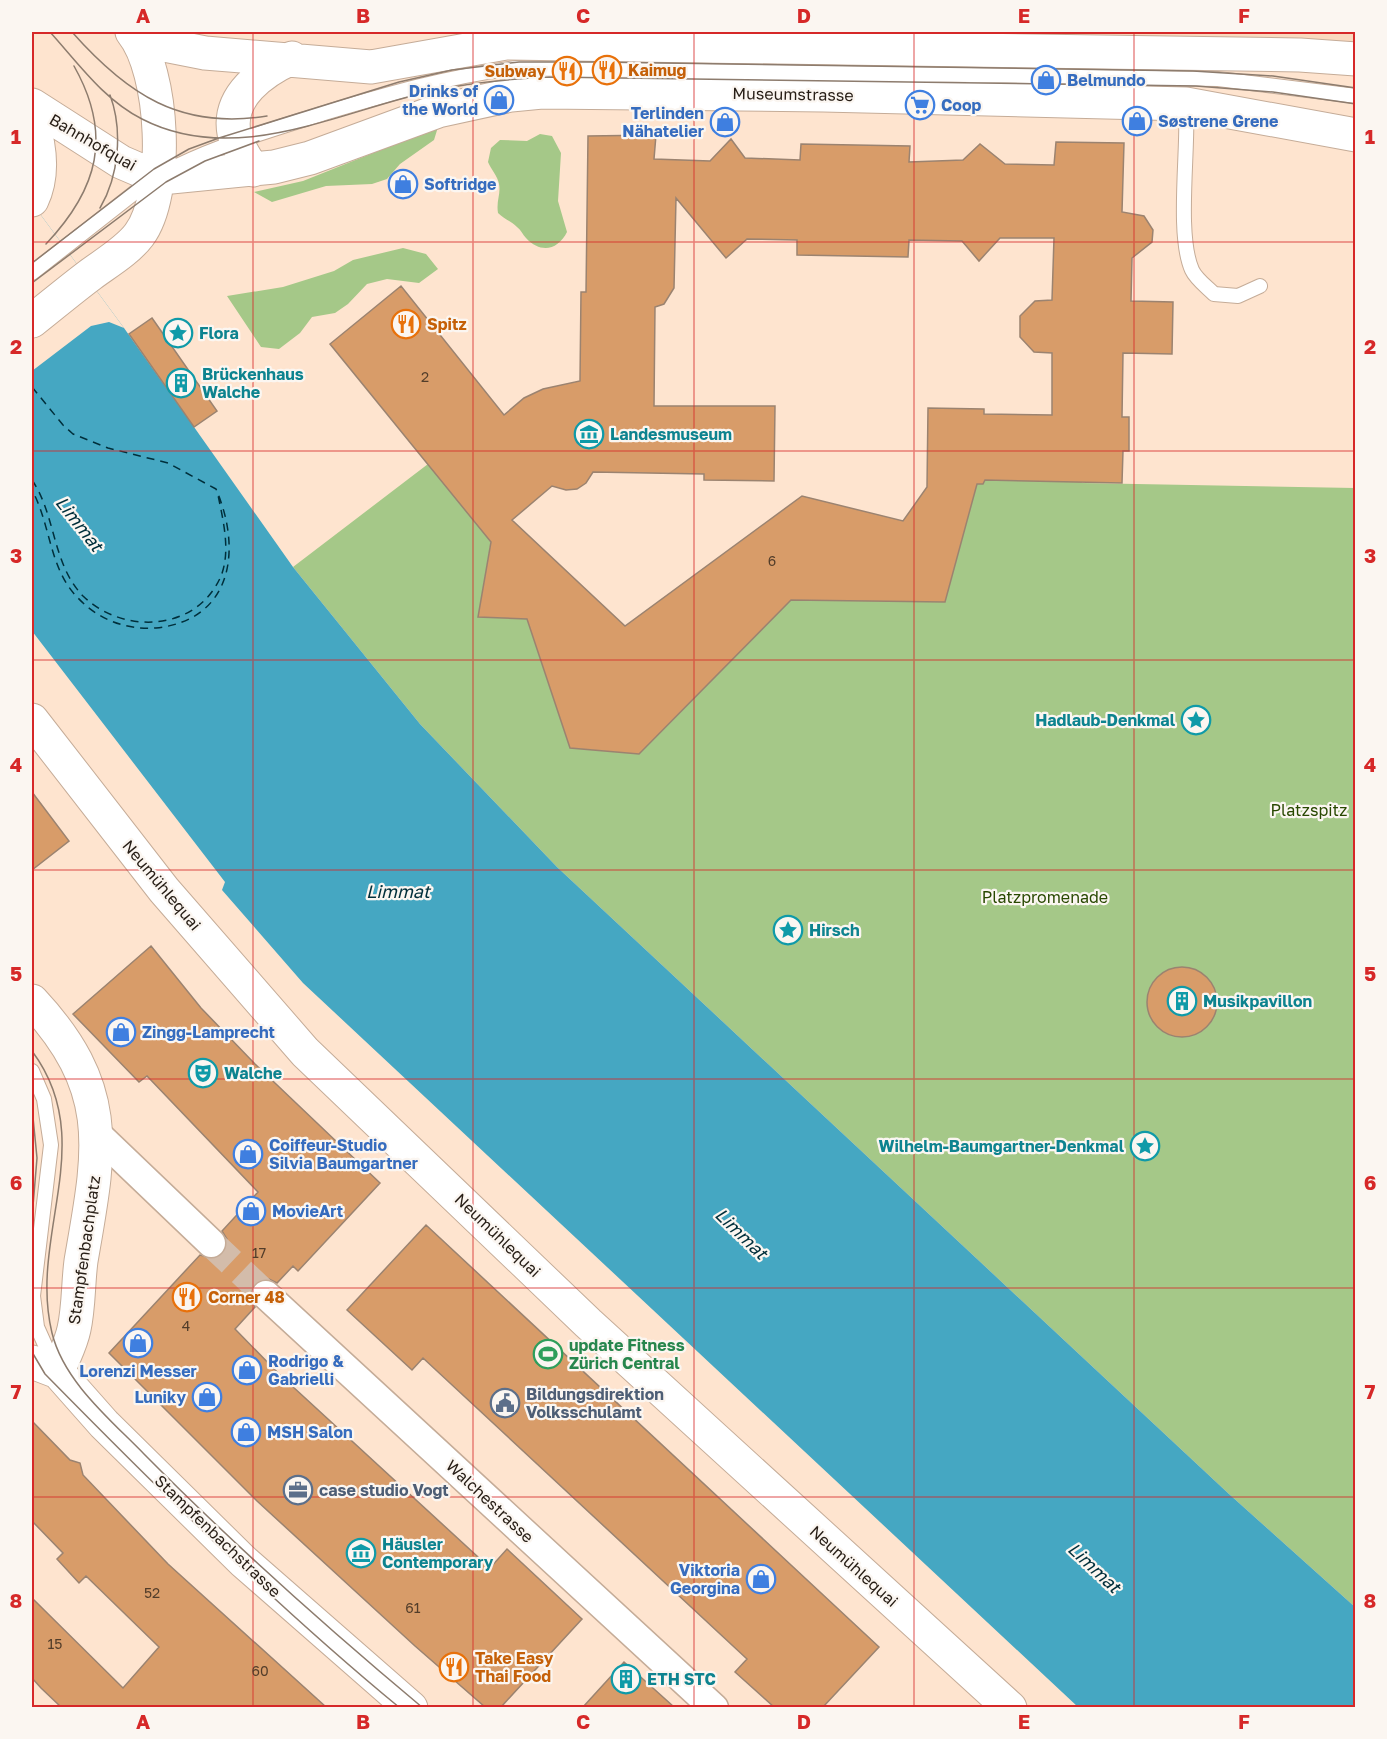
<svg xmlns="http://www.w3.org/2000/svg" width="1387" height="1739" font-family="'Golos Text',sans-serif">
  <rect width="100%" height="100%" fill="#fee4cf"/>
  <path fill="#fad9bf" d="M 874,32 L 1355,32 L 1356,48 L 874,39 Z"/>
  <path fill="#a5c888" d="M 438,127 L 434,140 L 400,164 L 387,179 L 372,184 L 326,186 L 272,202 L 254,192 L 303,181 Z
    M 540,134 L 552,136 L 561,153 L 558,201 L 567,232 C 558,250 541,254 526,238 C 523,235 521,230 517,227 C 511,221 504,219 498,213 C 496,201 501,194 499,184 C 498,177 491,169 488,162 L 491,148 L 500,140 L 527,141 Z
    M 403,248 L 426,254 L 438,269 L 419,283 L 387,279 L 367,284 L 348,304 L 335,313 L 312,317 L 300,333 L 279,349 L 261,347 L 227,296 L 283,287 L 334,271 L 353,260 Z
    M 428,464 L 492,535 L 478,617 L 527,619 L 570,748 L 639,754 L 791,600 L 945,602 L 977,484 L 983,484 L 985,480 L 1081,480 L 1082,483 L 1355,488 L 1355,1607 L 1229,1494 L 557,867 L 420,724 L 293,567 Z"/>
  <path fill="#45a7c2" d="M 32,203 L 124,328 L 293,567 L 420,724 L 557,867 L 1229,1494 L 1355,1607 L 1355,1707 L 1078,1707 L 303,983 L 222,890 L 225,882 L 32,631 Z"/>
  <path fill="#fee4cf" d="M 32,203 L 124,328 L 109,322 L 91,326 L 32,371 Z"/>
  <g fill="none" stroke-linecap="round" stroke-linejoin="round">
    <path stroke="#002f3b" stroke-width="1.5" stroke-dasharray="8 6" stroke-linecap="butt" d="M 32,387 L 63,425 L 73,434 L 108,448 L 168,463 L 216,489 C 242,549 233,620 156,628 C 126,630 99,620 78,598 C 49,569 51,525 32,490
      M 32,480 C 56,515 52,564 83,596 C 123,635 197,632 221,576 C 231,551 223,520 218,495"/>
  </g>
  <path fill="#d89c69" stroke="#9b8370" stroke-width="1.5" fill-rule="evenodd" d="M 656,135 L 654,159 L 710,161 L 731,139 L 745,158 L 800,160 L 801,144 L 910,146 L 909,162 L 963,160 L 980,144 L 1005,164 L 1054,165 L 1056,142 L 1124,143 L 1122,212 L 1144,216 L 1153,230 L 1152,242 L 1132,258 L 1131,301 L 1173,302 L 1172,354 L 1123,353 L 1122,417 L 1129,417 L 1129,451 L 1123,451 L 1122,483 L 985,480 L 983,484 L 977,484 L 945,602 L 791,600 L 639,754 L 570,748 L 527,619 L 478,617 L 491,542 L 330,344 L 401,286 L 504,415 L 524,398 L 543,389 L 580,381 L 581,292 L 586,292 L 588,136 ZM 676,198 L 726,258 L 747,239 L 797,240 L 797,255 L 908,257 L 909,240 L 962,241 L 979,261 L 1000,238 L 1054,238 L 1052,300 L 1035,301 L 1020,316 L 1020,337 L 1034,352 L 1052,353 L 1052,415 L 984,414 L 984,409 L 928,408 L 927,487 L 903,521 L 802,496 L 625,626 L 512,520 L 552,486 L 566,490 L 577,489 L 586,483 L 593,472 L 704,474 L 704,480 L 774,481 L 775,406 L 654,406 L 655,307 L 664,304 L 674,288 Z
    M 152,318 L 217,411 L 194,427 L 129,334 Z
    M 32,792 L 69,841 L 32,870 Z
    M 151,946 L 201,1008 L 255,1064 L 380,1183 L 298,1271 L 293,1266 L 277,1283 L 269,1279 L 254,1283 L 250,1292 L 255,1307 L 235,1329 L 279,1374 L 490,1568 L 507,1549 L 582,1619 L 501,1707 L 485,1707 L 415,1646 L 257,1501 L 109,1353 L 200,1255 L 215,1259 L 223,1254 L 227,1239 L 222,1231 L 258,1192 L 147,1076 L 139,1082 L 73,1014 Z
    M1147 1002a35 35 0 1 1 70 0a35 35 0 1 1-70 0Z
    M 426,1225 L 879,1647 L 823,1707 L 774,1707 L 735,1672 L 747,1659 L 423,1358 L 412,1370 L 347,1310 Z
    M 32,1421 L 70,1460 L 80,1463 L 83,1475 L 168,1564 L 326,1707 L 61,1707 L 41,1688 L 32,1678 L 32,1598 L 123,1688 L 159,1647 L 86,1576 L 79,1583 L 57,1559 L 63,1553 L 32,1521 Z
    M 624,1662 L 674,1707 L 583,1707 Z"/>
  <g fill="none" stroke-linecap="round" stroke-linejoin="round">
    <path stroke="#d3bcaa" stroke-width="28" stroke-dasharray="28 14" stroke-linecap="butt" d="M 211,1243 L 266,1295"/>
    <g stroke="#c5ac98" stroke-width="16">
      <path id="lane" d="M 1186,104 C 1189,148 1176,234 1192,270 C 1196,279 1207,287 1214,294 L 1238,296 L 1260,286
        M 177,166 C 225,143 274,129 324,113 C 388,94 449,76 516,68 L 1218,79 L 1356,96
        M 32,273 L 152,179
        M 32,1071 L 44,1099 L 51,1145 L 33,1296 L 37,1327 L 54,1365"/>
    </g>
    <g stroke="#c5ac98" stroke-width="31">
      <path id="street" d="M 97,1134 L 211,1243
        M 266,1295 L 714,1708"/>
    </g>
    <g stroke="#c5ac98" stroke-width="35">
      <path id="secondary" d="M 139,40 L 205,53 L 371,67 L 506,43 L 1300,55 L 1356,59
        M 32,105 L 121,162 L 156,177 L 171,177 L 274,167 L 310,158 L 438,111 L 511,95 L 542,92 L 823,95 L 1186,104 L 1356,135
        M 32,121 C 40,146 44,175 32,200
        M 253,170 C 246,159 237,146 234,133 C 227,96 263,71 292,58
        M 32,321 C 51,306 70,290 90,275 C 106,263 127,251 139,235 C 170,194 164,71 132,32
        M 32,720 L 164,890 L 305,1052 L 588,1323 L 1010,1708
        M 32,1001 C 115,1090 100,1151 81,1261 C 78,1283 79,1307 74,1329 C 71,1344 63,1358 58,1372
        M 32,1362 L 58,1372 L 104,1424 L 243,1561 L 411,1708"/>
    </g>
    <use href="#lane" stroke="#fff" stroke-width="14"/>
    <use href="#street" stroke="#fff" stroke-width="28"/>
    <use href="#secondary" stroke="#fff" stroke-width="33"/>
    <path stroke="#8d7c6e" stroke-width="1.5" d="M 50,32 C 78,63 104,100 142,119 C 237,168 342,110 436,90 C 474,82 511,79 549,77 L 1196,86 L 1273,92 L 1356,104
      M 72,32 C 127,94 180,130 267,116
      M 100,208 C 119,176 123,130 110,95
      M 46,244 C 98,189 113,135 74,66
      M 32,263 L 154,169 L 189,149 L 219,138 L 399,82 L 452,70 L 519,62 L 596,62 L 1193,71 L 1273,76 L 1356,88
      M 32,283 L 166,182 L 205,161 L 259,141
      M 32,1051 C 100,1142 28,1235 52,1333 C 64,1382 111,1420 144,1454 C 233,1544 326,1627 423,1708
      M 32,1107 L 37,1158 L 32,1218
      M 32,1352 L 45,1374 C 159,1490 274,1604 400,1708"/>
  </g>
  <path fill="none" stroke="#d62828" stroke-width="1.5" stroke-opacity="0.55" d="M 253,32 L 253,1708M 473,32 L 473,1708M 694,32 L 694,1708M 914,32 L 914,1708M 1134,32 L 1134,1708M 32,242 L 1356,242M 32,451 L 1356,451M 32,660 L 1356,660M 32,870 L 1356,870M 32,1079 L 1356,1079M 32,1288 L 1356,1288M 32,1497 L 1356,1497"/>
  <defs>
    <g id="restaurant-ring" transform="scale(1.5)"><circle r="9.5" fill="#fbf6f1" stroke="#e8710a" stroke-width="1.5"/><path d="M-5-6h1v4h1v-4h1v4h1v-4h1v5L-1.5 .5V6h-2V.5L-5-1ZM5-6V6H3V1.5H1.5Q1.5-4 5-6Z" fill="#e8710a"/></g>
    <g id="shop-ring" transform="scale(1.5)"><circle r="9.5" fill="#fbf6f1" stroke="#3f7fe0" stroke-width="1.5"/><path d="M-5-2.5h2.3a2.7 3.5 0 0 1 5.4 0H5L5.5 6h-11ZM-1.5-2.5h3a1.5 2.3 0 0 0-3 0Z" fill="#3f7fe0"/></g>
    <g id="supermarket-ring" transform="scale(1.5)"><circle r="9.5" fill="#fbf6f1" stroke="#3f7fe0" stroke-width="1.5"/><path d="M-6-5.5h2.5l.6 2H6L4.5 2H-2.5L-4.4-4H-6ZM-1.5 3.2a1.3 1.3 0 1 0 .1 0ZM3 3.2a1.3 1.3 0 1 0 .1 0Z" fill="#3f7fe0"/></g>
    <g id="sight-ring" transform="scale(1.5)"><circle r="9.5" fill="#fbf6f1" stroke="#0f9aa8" stroke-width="1.5"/><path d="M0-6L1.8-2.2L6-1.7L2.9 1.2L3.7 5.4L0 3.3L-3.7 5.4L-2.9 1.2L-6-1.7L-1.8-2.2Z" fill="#0f9aa8"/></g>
    <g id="building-ring" transform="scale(1.5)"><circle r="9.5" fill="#fbf6f1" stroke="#0f9aa8" stroke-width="1.5"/><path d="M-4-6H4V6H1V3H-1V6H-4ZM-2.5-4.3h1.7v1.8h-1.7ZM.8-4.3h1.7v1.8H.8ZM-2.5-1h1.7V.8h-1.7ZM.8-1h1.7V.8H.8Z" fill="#0f9aa8"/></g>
    <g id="museum-ring" transform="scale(1.5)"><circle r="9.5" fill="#fbf6f1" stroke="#0f9aa8" stroke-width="1.5"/><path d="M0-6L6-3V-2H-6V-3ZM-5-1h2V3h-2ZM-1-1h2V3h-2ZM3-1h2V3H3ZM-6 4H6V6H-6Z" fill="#0f9aa8"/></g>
    <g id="theatre-ring" transform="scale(1.5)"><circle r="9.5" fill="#fbf6f1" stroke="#0f9aa8" stroke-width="1.5"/><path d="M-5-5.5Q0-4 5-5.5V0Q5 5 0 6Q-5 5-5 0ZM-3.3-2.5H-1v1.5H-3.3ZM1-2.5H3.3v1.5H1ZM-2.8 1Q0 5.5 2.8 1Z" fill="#0f9aa8"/></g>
    <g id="stadium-ring" transform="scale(1.5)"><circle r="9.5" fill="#fbf6f1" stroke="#2e9e5b" stroke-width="1.5"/><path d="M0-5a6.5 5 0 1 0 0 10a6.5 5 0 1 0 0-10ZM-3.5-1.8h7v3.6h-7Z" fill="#2e9e5b"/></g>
    <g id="civic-ring" transform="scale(1.5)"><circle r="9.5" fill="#fbf6f1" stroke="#5c6f8a" stroke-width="1.5"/><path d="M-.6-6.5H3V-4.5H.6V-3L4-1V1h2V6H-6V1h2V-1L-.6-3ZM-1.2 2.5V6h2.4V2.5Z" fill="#5c6f8a"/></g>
    <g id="office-ring" transform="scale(1.5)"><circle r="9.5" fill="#fbf6f1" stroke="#5c6f8a" stroke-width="1.5"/><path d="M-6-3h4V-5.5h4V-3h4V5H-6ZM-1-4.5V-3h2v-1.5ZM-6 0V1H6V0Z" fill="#5c6f8a"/></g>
  </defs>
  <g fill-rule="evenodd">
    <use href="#restaurant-ring" x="607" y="70"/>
    <use href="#restaurant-ring" x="567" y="71"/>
    <use href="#shop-ring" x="1046" y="80"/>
    <use href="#shop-ring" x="499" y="100"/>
    <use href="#supermarket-ring" x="920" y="105"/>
    <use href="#shop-ring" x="1137" y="121"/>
    <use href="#shop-ring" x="725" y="122"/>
    <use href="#shop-ring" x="403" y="184"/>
    <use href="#restaurant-ring" x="406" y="324"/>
    <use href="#sight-ring" x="178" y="333"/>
    <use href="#building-ring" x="181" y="383"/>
    <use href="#museum-ring" x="589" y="434"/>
    <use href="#sight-ring" x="1196" y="720"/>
    <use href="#sight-ring" x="788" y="930"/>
    <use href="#building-ring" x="1182" y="1001"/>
    <use href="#shop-ring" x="121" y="1032"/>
    <use href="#theatre-ring" x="203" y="1073"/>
    <use href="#sight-ring" x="1145" y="1146"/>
    <use href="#shop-ring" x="248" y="1154"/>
    <use href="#shop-ring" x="251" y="1211"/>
    <use href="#restaurant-ring" x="187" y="1297"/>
    <use href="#shop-ring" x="138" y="1343"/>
    <use href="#stadium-ring" x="548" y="1354"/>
    <use href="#shop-ring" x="247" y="1370"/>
    <use href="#shop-ring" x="207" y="1397"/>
    <use href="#civic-ring" x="505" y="1403"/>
    <use href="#shop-ring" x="246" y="1432"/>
    <use href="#office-ring" x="298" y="1490"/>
    <use href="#museum-ring" x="361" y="1553"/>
    <use href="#shop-ring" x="761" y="1579"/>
    <use href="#restaurant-ring" x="454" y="1667"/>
    <use href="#building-ring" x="626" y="1679"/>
  </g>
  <g text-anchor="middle" stroke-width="4.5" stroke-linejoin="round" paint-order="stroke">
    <g font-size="14" fill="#523d2a">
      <text x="425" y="382">2</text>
      <text x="772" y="566">6</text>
      <text x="259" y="1258">17</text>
      <text x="186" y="1331">4</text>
      <text x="152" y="1598">52</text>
      <text x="413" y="1613">61</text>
      <text x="55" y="1649">15</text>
      <text x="260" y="1676">60</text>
    </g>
    <g font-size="16" font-weight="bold" fill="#c56008" stroke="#fbf6f1" text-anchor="start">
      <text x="628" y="76">Kaimug</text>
      <text x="546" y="77" text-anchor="end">Subway</text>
      <text x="427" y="330">Spitz</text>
      <text x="208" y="1303">Corner 48</text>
      <text x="475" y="1664">Take Easy<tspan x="475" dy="18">Thai Food</tspan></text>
    </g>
    <g font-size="16" font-weight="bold" fill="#366cbe" stroke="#fbf6f1" text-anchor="start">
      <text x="1067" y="86">Belmundo</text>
      <text x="478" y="97" text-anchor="end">Drinks of<tspan x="478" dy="18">the World</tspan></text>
      <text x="941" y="111">Coop</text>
      <text x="704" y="119" text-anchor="end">Terlinden<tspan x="704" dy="18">Nähatelier</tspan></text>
      <text x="1158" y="127">Søstrene Grene</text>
      <text x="424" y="190">Softridge</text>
      <text x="142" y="1038">Zingg-Lamprecht</text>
      <text x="269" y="1151">Coiffeur-Studio<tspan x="269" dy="18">Silvia Baumgartner</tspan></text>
      <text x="272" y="1217">MovieArt</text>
      <text x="268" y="1367">Rodrigo &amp;<tspan x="268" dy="18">Gabrielli</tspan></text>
      <text x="138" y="1377" text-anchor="middle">Lorenzi Messer</text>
      <text x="186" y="1403" text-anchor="end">Luniky</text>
      <text x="267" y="1438">MSH Salon</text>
      <text x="740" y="1576" text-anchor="end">Viktoria<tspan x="740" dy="18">Georgina</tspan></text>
    </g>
    <g font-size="16" fill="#261d15" stroke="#fbf6f1">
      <text transform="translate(793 94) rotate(1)" y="6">Museumstrasse</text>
      <text transform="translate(93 142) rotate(30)" y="6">Bahnhofquai</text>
      <text transform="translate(162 885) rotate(50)" y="6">Neumühlequai</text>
      <text transform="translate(498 1235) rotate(44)" y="6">Neumühlequai</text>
      <text transform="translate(84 1250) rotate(-82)" y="6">Stampfenbachplatz</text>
      <text transform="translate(490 1501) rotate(43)" y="6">Walchestrasse</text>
      <text transform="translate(218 1536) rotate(44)" y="6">Stampfenbachstrasse</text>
      <text transform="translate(854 1566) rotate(42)" y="6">Neumühlequai</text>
    </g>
    <g font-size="16" font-weight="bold" fill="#0d838f" stroke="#fbf6f1" text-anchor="start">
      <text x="199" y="339">Flora</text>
      <text x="202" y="380">Brückenhaus<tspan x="202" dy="18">Walche</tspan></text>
      <text x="610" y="440">Landesmuseum</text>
      <text x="1175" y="726" text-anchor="end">Hadlaub-Denkmal</text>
      <text x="809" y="936">Hirsch</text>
      <text x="1203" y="1007">Musikpavillon</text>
      <text x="224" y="1079">Walche</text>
      <text x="1124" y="1152" text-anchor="end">Wilhelm-Baumgartner-Denkmal</text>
      <text x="382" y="1550">Häusler<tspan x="382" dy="18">Contemporary</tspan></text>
      <text x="647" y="1685">ETH STC</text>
    </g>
    <g font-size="16" fill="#284800" stroke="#fbf6f1">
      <text x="1309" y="816">Platzspitz</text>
      <text x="1045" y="903">Platzpromenade</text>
    </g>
    <g font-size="16" font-weight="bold" fill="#27864d" stroke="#fbf6f1" text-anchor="start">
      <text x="569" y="1351">update Fitness<tspan x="569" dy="18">Zürich Central</tspan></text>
    </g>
    <g font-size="16" font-weight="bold" fill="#4e5e75" stroke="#fbf6f1" text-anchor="start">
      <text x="526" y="1400">Bildungsdirektion<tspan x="526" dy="18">Volksschulamt</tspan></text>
      <text x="319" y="1496">case studio Vogt</text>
    </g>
    <g font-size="18" font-style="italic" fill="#002f3b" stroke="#fbf6f1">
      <text transform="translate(79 524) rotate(52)" y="6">Limmat</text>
      <text x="398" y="898">Limmat</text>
      <text transform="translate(741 1234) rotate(44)" y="6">Limmat</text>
      <text transform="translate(1094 1568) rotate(43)" y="6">Limmat</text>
    </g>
  </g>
  <rect width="1387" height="1739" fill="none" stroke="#fbf6f1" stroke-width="66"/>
  <rect x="33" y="33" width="1321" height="1673" fill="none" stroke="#d62828" stroke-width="2"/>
  <g font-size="20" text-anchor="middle" font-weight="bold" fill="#d62828">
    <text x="143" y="23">A</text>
    <text x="363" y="23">B</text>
    <text x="583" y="23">C</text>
    <text x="804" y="23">D</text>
    <text x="1024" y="23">E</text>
    <text x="1244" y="23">F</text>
    <text x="16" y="144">1</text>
    <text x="1370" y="144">1</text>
    <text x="16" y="354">2</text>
    <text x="1370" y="354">2</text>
    <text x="16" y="563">3</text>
    <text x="1370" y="563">3</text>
    <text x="16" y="772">4</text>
    <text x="1370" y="772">4</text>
    <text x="16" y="981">5</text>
    <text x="1370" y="981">5</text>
    <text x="16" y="1190">6</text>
    <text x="1370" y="1190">6</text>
    <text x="16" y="1399">7</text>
    <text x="1370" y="1399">7</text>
    <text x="16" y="1608">8</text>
    <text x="1370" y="1608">8</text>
    <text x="143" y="1729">A</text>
    <text x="363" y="1729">B</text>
    <text x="583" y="1729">C</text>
    <text x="804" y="1729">D</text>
    <text x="1024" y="1729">E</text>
    <text x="1244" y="1729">F</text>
  </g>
</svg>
